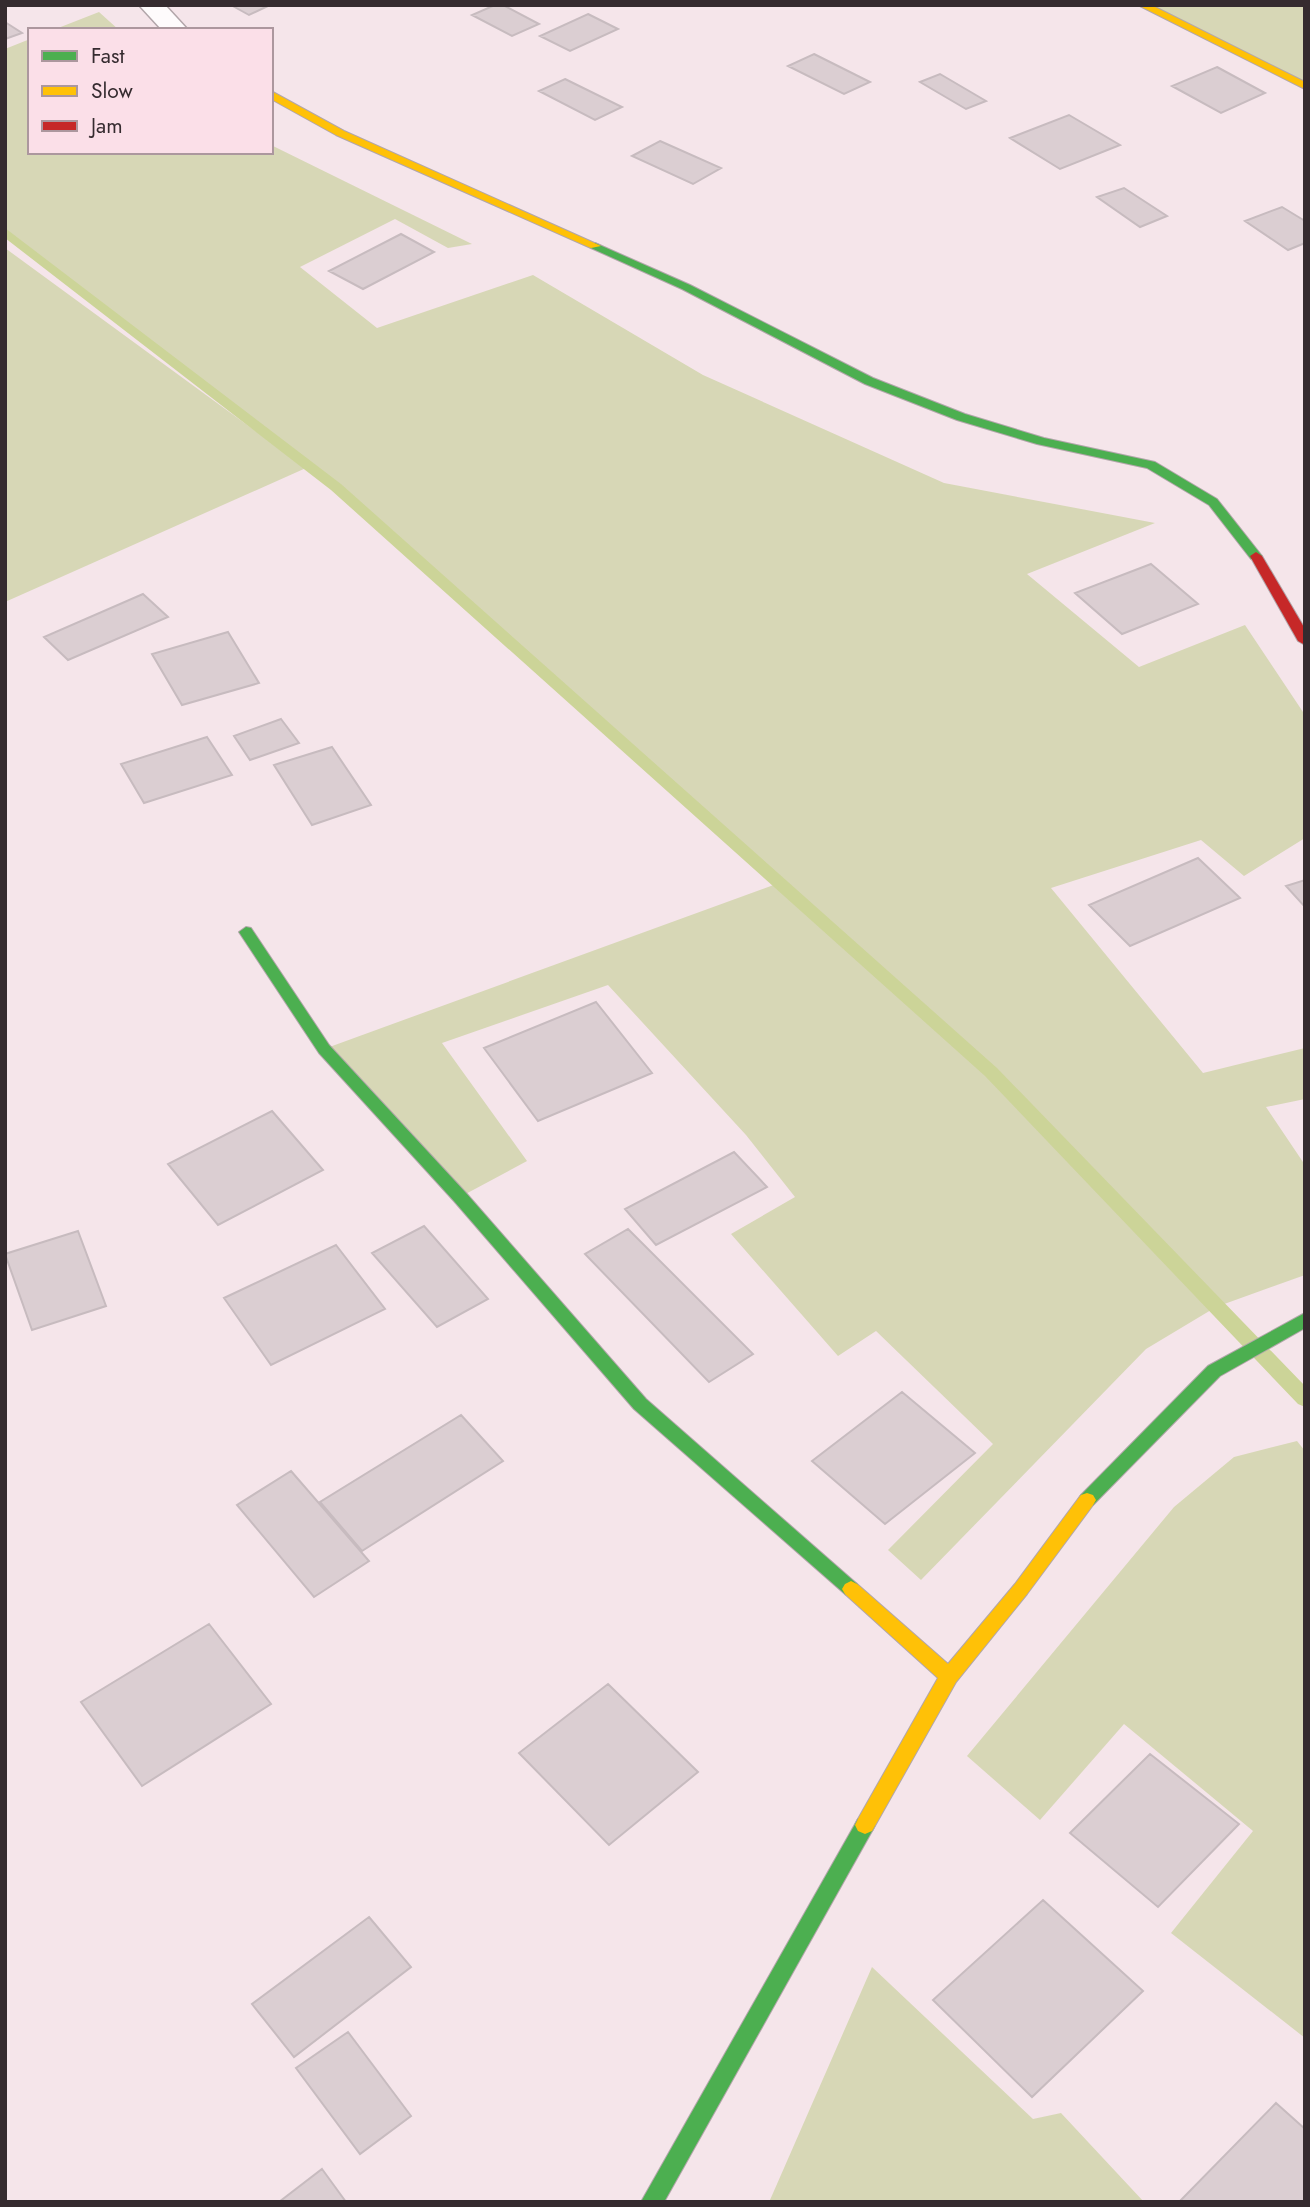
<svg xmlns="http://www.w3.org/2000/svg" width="1310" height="2207" font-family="Jost,sans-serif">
  <rect width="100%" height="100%" fill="#f5e5ea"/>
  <path fill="#d7d7b6" d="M 1143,5 L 1305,5 L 1305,86 Z
    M 99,12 L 119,30 L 53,30 Z
    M 30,39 L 30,152 L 271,152 L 271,145 L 472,244 L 448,248 L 395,219 L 300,267 L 377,328 L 533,275 L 703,375 L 944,483 L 1155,523 L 1027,574 L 1139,667 L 1245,625 L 1305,715 L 1305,838 L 1244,876 L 1201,840 L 1051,888 L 1203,1073 L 1305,1048 L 1305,1099 L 1266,1107 L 1305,1165 L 1305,1275 L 1216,1307 L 1146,1349 L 921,1580 L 888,1550 L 993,1444 L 876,1331 L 838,1356 L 731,1234 L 795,1197 L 746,1135 L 608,985 L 442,1043 L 527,1161 L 460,1197 L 324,1049 L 779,883 L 336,487 L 5,232 L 5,49 Z
    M 5,248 L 306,468 L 5,602 Z
    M 1297,1441 L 1305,1451 L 1305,2038 L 1171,1933 L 1253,1831 L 1124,1724 L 1040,1820 L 967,1756 L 1174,1507 L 1234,1457 Z
    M 872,1967 L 1033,2119 L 1061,2113 L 1144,2202 L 770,2200 Z"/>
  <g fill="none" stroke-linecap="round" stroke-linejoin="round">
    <path fill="#ccd498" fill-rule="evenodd" d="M 5,228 L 341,484 L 997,1068 L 1305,1386 L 1305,1407 L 1298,1404 L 985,1076 L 331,490 L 5,238 Z"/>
  </g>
  <path fill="#dbced2" stroke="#c7bbbf" stroke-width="2" d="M 231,5 L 270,5 L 249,15 Z
    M 495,5 L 503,5 L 539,24 L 512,36 L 472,15 Z
    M 588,14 L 618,29 L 570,51 L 540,36 Z
    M 5,22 L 22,33 L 5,39 Z
    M 814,54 L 870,82 L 844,94 L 788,66 Z
    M 1217,67 L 1265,93 L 1221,113 L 1172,86 Z
    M 940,74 L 986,101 L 966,109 L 920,82 Z
    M 565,79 L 622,107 L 595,120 L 539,91 Z
    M 1069,115 L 1120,145 L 1060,169 L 1010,138 Z
    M 660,141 L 721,168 L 693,184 L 632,156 Z
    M 1124,188 L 1167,216 L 1140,227 L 1097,197 Z
    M 1282,207 L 1305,221 L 1305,243 L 1288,250 L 1245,221 Z
    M 401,234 L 434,252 L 363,289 L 329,271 Z
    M 1151,564 L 1198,604 L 1122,634 L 1075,593 Z
    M 143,594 L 168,617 L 68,660 L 44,637 Z
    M 228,632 L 259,683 L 182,705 L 152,654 Z
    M 281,719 L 299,743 L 250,760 L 234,736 Z
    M 207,737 L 232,775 L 144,803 L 121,764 Z
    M 332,747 L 371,805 L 312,825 L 274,765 Z
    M 1198,858 L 1240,898 L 1130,946 L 1089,905 Z
    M 1305,880 L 1305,907 L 1286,886 Z
    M 596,1002 L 652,1073 L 538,1121 L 484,1048 Z
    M 272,1111 L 323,1170 L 218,1225 L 168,1164 Z
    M 734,1152 L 767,1187 L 656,1245 L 625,1209 Z
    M 424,1226 L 488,1299 L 437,1327 L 372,1253 Z
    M 628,1229 L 753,1354 L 709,1382 L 585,1254 Z
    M 78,1231 L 106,1306 L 32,1330 L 5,1254 Z
    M 336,1245 L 385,1309 L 271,1365 L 224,1298 Z
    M 902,1392 L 975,1453 L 885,1524 L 812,1461 Z
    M 461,1415 L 503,1461 L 362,1551 L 320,1502 Z
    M 291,1471 L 369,1561 L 314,1597 L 237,1505 Z
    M 209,1624 L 271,1704 L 142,1786 L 81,1702 Z
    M 608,1684 L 698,1772 L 609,1845 L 519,1753 Z
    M 1150,1754 L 1239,1824 L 1158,1907 L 1070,1833 Z
    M 1043,1900 L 1143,1991 L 1032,2097 L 933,2000 Z
    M 369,1917 L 411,1967 L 294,2057 L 252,2004 Z
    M 348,2032 L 411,2116 L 360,2154 L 296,2068 Z
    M 1276,2103 L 1305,2129 L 1305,2202 L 1179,2202 Z
    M 322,2169 L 346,2202 L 279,2202 Z"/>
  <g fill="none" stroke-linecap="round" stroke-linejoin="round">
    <g stroke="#b2a6aa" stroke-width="3">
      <path id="street" d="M 139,5 L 165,5 L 188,30 L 162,30 Z"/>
    </g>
    <g stroke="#b2a6aa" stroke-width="2">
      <path id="fast" d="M 595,243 L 690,285 L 873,378 L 965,414 L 1044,438 L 1155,462 L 1217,499 L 1262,556 L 1261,559 L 1251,559 L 1209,505 L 1147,468 L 1037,444 L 957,420 L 865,384 L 682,289 L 591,248 L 589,246 Z
        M 246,927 L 251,928 L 329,1045 L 466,1193 L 646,1399 L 857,1584 L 860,1589 L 857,1594 L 851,1597 L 845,1594 L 634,1409 L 454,1201 L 319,1053 L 239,932 Z
        M 1305,1313 L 1305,1328 L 1220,1376 L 1093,1505 L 1087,1507 L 1081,1505 L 1078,1500 L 1081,1495 L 1208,1366 Z
        M 865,1816 L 872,1819 L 875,1825 L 872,1831 L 664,2202 L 641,2202 L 858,1819 Z"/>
    </g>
    <g stroke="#b2a6aa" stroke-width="2">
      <path id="slow" d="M 1138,5 L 1151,5 L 1305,82 L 1305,89 Z
        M 271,91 L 344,131 L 601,246 L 591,248 L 336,135 L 271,99 Z
        M 1087,1493 L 1093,1495 L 1096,1500 L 1093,1505 L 1027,1594 L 956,1682 L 872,1831 L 865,1834 L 858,1831 L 855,1825 L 858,1819 L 938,1678 L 845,1594 L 842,1589 L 845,1584 L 851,1581 L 857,1584 L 948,1664 L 1015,1584 L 1081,1495 Z"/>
    </g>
    <g stroke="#b2a6aa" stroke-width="2">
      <path id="jam" d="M 1256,552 L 1262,556 L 1305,629 L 1305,645 L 1298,641 L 1250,556 Z"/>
    </g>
    <use href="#street" fill="#fefbfc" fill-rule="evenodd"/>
    <use href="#fast" fill="#4caf50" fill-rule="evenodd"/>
    <use href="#slow" fill="#ffc107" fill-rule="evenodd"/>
    <use href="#jam" fill="#c62828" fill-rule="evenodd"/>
  </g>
  <rect width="1310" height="2207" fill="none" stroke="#352b2f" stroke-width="14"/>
  <rect x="28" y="28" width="245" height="126" fill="#fbdfe8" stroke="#ac979e" stroke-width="2"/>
  <rect x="42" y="51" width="35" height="10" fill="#4caf50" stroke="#ac979e" stroke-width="2"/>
  <text x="91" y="63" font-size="21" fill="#352b2f">Fast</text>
  <rect x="42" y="86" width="35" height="10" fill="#ffc107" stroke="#ac979e" stroke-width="2"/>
  <text x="91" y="98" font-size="21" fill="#352b2f">Slow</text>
  <rect x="42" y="121" width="35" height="10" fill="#c62828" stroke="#ac979e" stroke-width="2"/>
  <text x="91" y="133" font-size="21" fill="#352b2f">Jam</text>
</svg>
